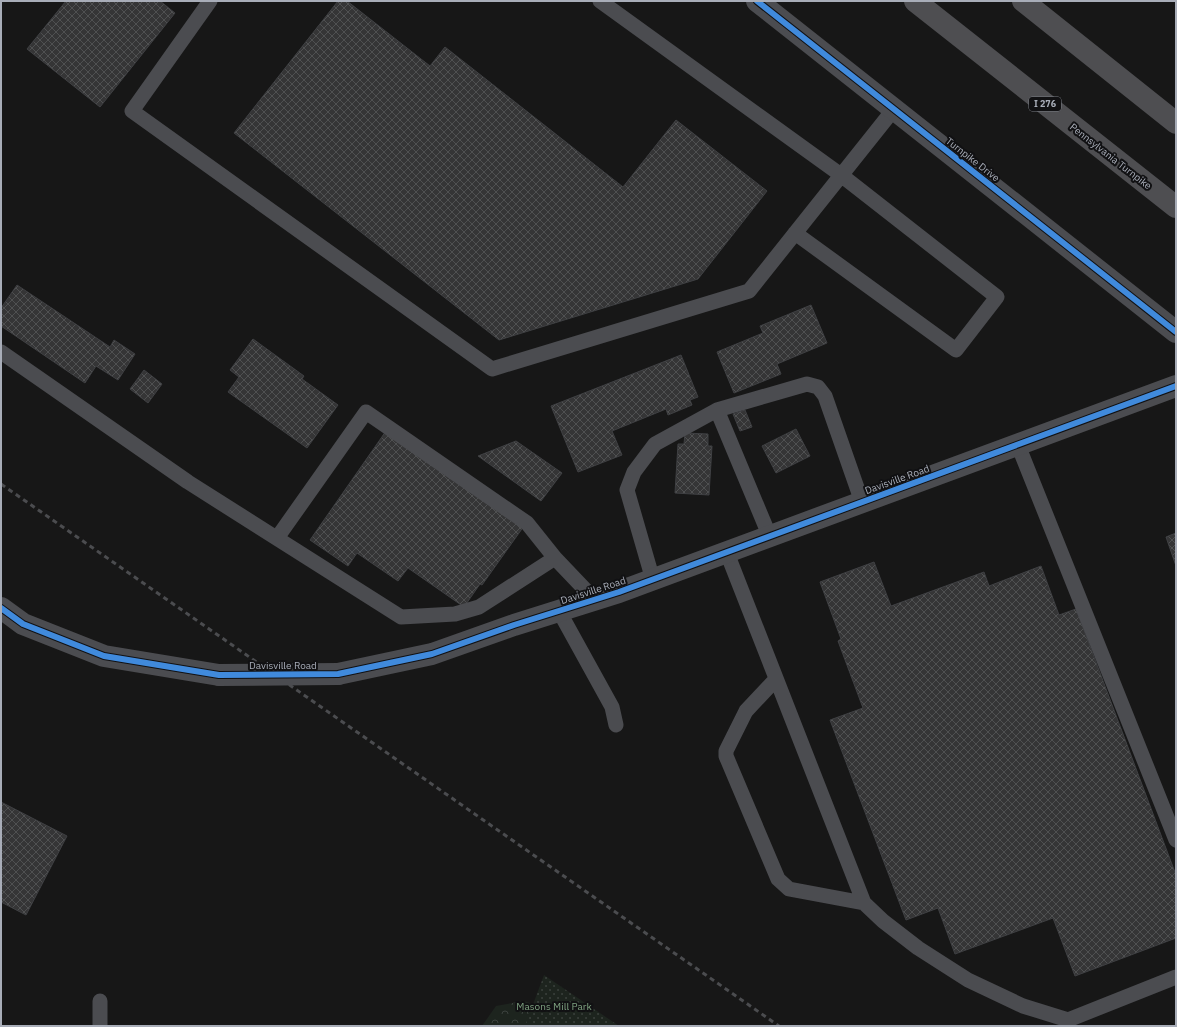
<svg xmlns="http://www.w3.org/2000/svg" width="1177" height="1027" font-family="'IBM Plex Sans',sans-serif">
  <defs>
    <pattern id="forest-crowns" width="20" height="18" patternUnits="userSpaceOnUse"><rect width="20" height="18" fill="#1d241e"/><path d="M2 6a3 3 0 1 1 6 0M12 15a3 3 0 1 1 6 0" fill="none" stroke="#3b413d"/></pattern>
    <pattern id="park-dots" width="8" height="8" patternUnits="userSpaceOnUse"><rect width="8" height="8" fill="#1d241e"/><path d="M2 2h.1M6 6h.1" fill="none" stroke="#3b413d" stroke-width="1.8" stroke-linecap="round"/></pattern>
    <pattern id="building-cross-hatch" width="8" height="8" patternUnits="userSpaceOnUse"><rect width="8" height="8" fill="#353536"/><path d="M0 0l8 8M0 8l8-8" fill="none" stroke="#4f5051"/></pattern>
  </defs>
  <rect width="100%" height="100%" fill="#171717"/>
  <path fill="url(#forest-crowns)" d="M 524,1001 L 553,1011 L 569,1026 L 482,1026 L 496,1006 Z"/>
  <path fill="url(#park-dots)" d="M 544,975 L 619,1026 L 525,1026 Z"/>
  <path fill="url(#building-cross-hatch)" stroke="#3f4043" d="M 66,1 L 160,1 L 175,13 L 100,107 L 27,49 Z
    M 338,1 L 347,1 L 430,66 L 445,47 L 623,187 L 676,120 L 767,191 L 698,279 L 499,340 L 234,133 Z
    M 17,285 L 110,347 L 114,340 L 135,354 L 118,380 L 96,366 L 85,383 L 1,326 L 1,308 Z
    M 811,305 L 827,343 L 777,364 L 781,374 L 734,393 L 717,352 L 763,333 L 760,326 Z
    M 253,339 L 304,376 L 302,379 L 338,405 L 307,448 L 228,392 L 239,377 L 230,370 Z
    M 681,355 L 698,397 L 690,400 L 692,405 L 668,415 L 666,409 L 612,431 L 622,455 L 578,472 L 551,406 Z
    M 144,370 L 162,384 L 148,403 L 130,389 Z
    M 745,410 L 752,427 L 740,431 L 733,414 Z
    M 796,429 L 810,456 L 776,473 L 762,446 Z
    M 386,431 L 524,526 L 482,585 L 480,584 L 464,607 L 408,568 L 398,581 L 357,553 L 348,566 L 310,540 Z
    M 685,433 L 708,434 L 708,446 L 712,446 L 709,495 L 675,493 L 678,444 L 684,444 Z
    M 516,441 L 562,473 L 541,501 L 478,456 Z
    M 1176,533 L 1176,566 L 1166,537 Z
    M 874,562 L 891,606 L 984,572 L 989,586 L 1041,566 L 1059,615 L 1076,609 L 1176,875 L 1176,938 L 1075,976 L 1053,918 L 955,954 L 938,908 L 906,920 L 830,720 L 863,708 L 838,641 L 841,639 L 820,582 Z
    M 1,802 L 67,836 L 26,915 L 1,902 Z"/>
  <g fill="none" stroke-linecap="round" stroke-linejoin="round">
    <path stroke="#4b4c50" stroke-width="15" d="M 210,1 L 132,111 L 492,369 L 749,291 L 894,109
      M 600,1 L 841,175 L 997,297 L 956,350 L 795,233
      M 1,352 L 188,482 L 401,617 L 455,614 L 479,607 L 555,558 L 595,600
      M 717,410 L 807,384 L 818,387 L 825,396 L 862,502
      M 1018,445 L 1176,840
      M 277,538 L 366,412 L 527,523 L 555,558
      M 727,553 L 864,903 L 883,921 L 918,948 L 968,980 L 1023,1006 L 1068,1020 L 1176,977
      M 653,580 L 627,490 L 634,472 L 655,444 L 717,410 L 770,537
      M 559,611 L 612,707 L 616,725
      M 776,679 L 746,711 L 726,751 L 726,756 L 778,879 L 789,889 L 864,903
      M 100,1001 L 100,1026"/>
    <path stroke="#4b4c50" stroke-width="22" d="M 757,1 L 1176,332"/>
    <path stroke="#4b4c50" stroke-width="22" d="M 1,608 L 23,624 L 104,656 L 219,675
      M 338,674 L 432,654 L 514,625 L 619,592 L 1176,386"/>
    <path stroke="#4e4e51" stroke-width="22" d="M 915,1 L 1176,207
      M 1023,1 L 1176,123"/>
    <path stroke="#4b4c4f" stroke-width="3" stroke-dasharray="5 4" stroke-linecap="butt" d="M 1,484 L 779,1026"/>
    <path stroke="#4b4c50" stroke-width="22" d="M 219,675 L 338,674"/>
    <g stroke="#111113" stroke-width="8">
      <path id="cycleway" d="M 757,1 L 1176,332
        M 1,608 L 23,624 L 104,656 L 219,675 L 338,674 L 432,654 L 514,625 L 619,592 L 1176,386"/>
    </g>
    <use href="#cycleway" stroke="#408adc" stroke-width="6"/>
  </g>
  <g text-anchor="middle" stroke-width="4" stroke-linejoin="round" paint-order="stroke">
    <rect fill="#111113" stroke="#7b7e86" stroke-width="1" x="1029" y="97" width="32" height="14" rx="3"/>
    <g font-size="9" font-weight="bold" fill="#a8adb8">
      <text x="1045" y="107">I 276</text>
    </g>
    <g font-size="10" fill="#a8adb8" stroke="#111113">
      <text transform="translate(1111 156) rotate(38)" y="4">Pennsylvania Turnpike</text>
      <text transform="translate(973 159) rotate(38)" y="4">Turnpike Drive</text>
      <text transform="translate(897 479) rotate(-20)" y="4">Davisville Road</text>
      <text transform="translate(593 590) rotate(-18)" y="4">Davisville Road</text>
      <text x="283" y="669">Davisville Road</text>
    </g>
    <g font-size="10" fill="#7fa381" stroke="#111113">
      <text x="554" y="1010">Masons Mill Park</text>
    </g>
  </g>
  <rect width="1177" height="1027" fill="none" stroke="#a8adb8" stroke-width="4"/>
</svg>
